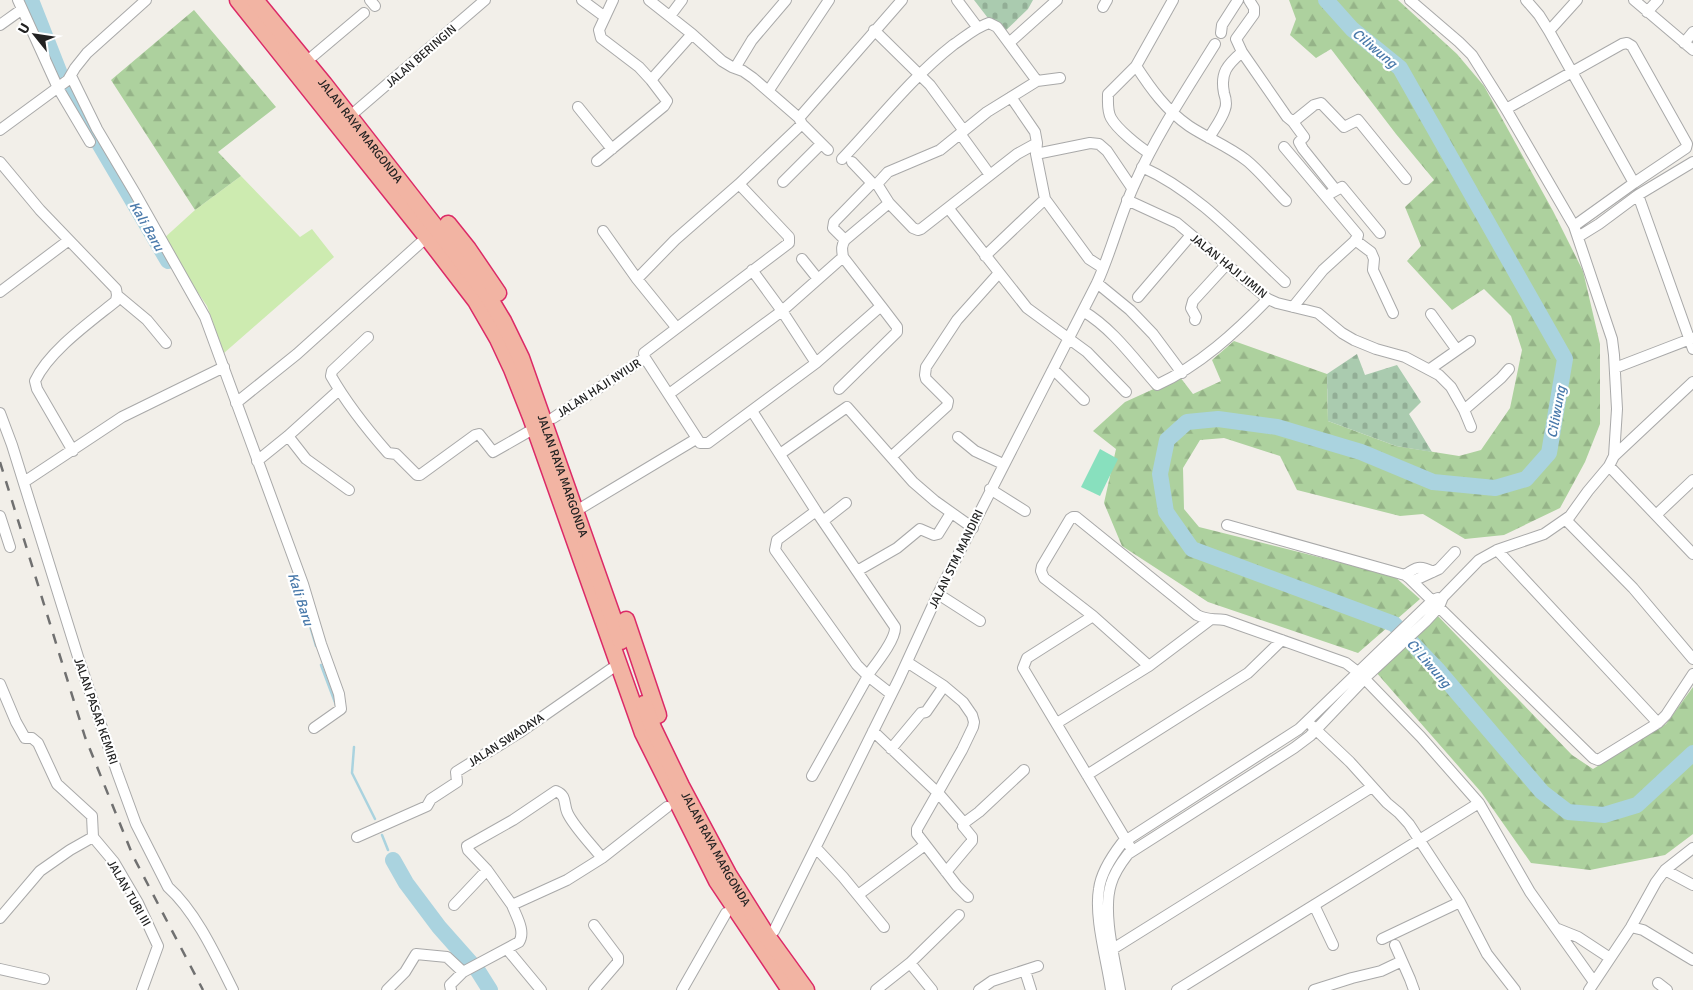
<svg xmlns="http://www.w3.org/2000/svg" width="1693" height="990" font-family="Signika,sans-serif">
  <defs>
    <pattern id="forest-firs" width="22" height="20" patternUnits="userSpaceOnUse" patternTransform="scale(1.25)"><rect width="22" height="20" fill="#add19e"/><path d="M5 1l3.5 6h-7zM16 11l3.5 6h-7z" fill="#95b388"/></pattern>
    <pattern id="cemetery-stones" width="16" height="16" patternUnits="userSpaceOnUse" patternTransform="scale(1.25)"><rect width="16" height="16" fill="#aacbaf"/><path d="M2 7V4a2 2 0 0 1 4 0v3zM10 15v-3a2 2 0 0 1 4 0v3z" fill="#92ae96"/></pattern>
  </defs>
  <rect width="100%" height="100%" fill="#f2efe9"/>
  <path fill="#cdebb0" d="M 241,176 L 300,237 L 312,229 L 334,257 L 224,353 L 207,306 L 162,240 L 195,210 Z"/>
  <path fill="url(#forest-firs)" d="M 1289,0 L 1398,0 L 1457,54 L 1484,86 L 1553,211 L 1583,271 L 1600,344 L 1600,424 L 1585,462 L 1560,508 L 1504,535 L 1465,539 L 1423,514 L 1400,516 L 1297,490 L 1280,456 L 1224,438 L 1200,440 L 1183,468 L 1184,509 L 1199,527 L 1394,576 L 1420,599 L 1358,653 L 1208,602 L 1122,546 L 1104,503 L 1116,449 L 1093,431 L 1125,402 L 1180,377 L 1193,394 L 1221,381 L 1212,360 L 1234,341 L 1327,374 L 1328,421 L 1396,446 L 1459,456 L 1481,450 L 1510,408 L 1522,350 L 1511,316 L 1484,289 L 1452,310 L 1407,261 L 1421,246 L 1405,207 L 1434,180 L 1396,134 L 1331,49 L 1316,58 L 1290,35 L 1296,19 Z
    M 194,10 L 276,107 L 218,152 L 241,176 L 195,210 L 111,80 Z
    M 1434,612 L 1572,755 L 1593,769 L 1666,724 L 1693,687 L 1693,834 L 1665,855 L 1590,870 L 1531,863 L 1481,792 L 1375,671 Z"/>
  <path fill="url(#cemetery-stones)" d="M 974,0 L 1033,0 L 1028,9 L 1001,35 Z
    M 1357,354 L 1365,375 L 1397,365 L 1421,402 L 1409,414 L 1432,452 L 1396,446 L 1328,421 L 1327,374 Z"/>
  <path fill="#88e0be" d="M 1100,449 L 1118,459 L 1100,496 L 1081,487 Z"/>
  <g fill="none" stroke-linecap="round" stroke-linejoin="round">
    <path stroke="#aad3df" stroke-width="2.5" d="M 294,573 L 316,646
      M 321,665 L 336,705
      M 354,747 L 352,773 L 375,819
      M 382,835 L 388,850"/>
    <path stroke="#aad3df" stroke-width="16" d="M 31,0 L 62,79 L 70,94 L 168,261
      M 1326,0 L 1352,29 L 1400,68 L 1565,359 L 1549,453 L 1526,479 L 1495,488 L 1433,482 L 1361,452 L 1277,427 L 1218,419 L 1187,422 L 1167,440 L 1160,474 L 1166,512 L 1192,549 L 1394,624 L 1437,669 L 1542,792 L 1568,812 L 1604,815 L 1637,805 L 1693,753
      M 393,860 L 406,883 L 439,927 L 478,971 L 490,990"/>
    <g stroke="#a9a9a9" stroke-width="12">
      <path id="minor" d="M 18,0 L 58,88 L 90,142
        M 370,0 L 375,6
        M 582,0 L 605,17
        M 649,0 L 692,34 L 722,61 L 732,67 L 743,71 L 753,78 L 799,118 L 802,124 L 828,150
        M 957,0 L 978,28
        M 1249,0 L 1254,8 L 1254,14 L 1236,39 L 1242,52 L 1287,117 L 1293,122 L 1314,105 L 1321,103 L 1344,127 L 1358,120 L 1406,179
        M 1526,0 L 1539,15 L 1549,31 L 1634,183
        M 1634,0 L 1693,50
        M 1103,7 L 1107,0
        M 1647,12 L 1658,0
        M 670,16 L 682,0
        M 0,25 L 21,10
        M 874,30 L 930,85 L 964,131
        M 1549,31 L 1577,0
        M 1221,33 L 1222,25 L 1238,0
        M 1009,43 L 1057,0
        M 1684,43 L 1693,32
        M 313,56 L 364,13
        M 1136,66 C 1151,89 1166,110 1189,126 C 1207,138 1228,146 1246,160 C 1260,171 1273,188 1286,201
        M 735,68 L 752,40 L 786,0
        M 71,76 L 97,129 L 135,193 L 205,317 L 303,584 L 321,644 L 339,694 L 341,709 L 314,728
        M 651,80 L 692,34
        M 769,90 L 829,0
        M 1011,97 L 1035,132 L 1037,143 L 1036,154 L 1045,199 L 1089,259 L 1103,268
        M 578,107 L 612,149
        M 1506,109 L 1622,44 L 1627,43 L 1632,46 L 1687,144 L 1686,148 L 1634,183 L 1574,226
        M 356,111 L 485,0
        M 799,118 L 902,0
        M 1293,122 L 1304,137 L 1299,142 L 1303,149 L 1335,189
        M 802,124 L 739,184 L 789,237 L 789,243 L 644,353 L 645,358 L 700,443 L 708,443 L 816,363 L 881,306 L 843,257 C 842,250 841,246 845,240 L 889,203
        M 0,130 L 68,80 L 75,68 L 87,53 L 146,0
        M 961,135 L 990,175
        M 1209,138 C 1214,129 1222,119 1225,109 C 1227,104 1226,99 1224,93 C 1220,73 1227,65 1242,52
        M 1037,143 L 1017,154 L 921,229 L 918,230 L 913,228 L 889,203 L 877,184 L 888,172 L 940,150 L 987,112 L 1037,81 L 1060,78
        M 1284,147 L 1358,235 L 1357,239 L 1323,270 L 1293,307
        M 1149,153 C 1138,146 1117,129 1111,118 C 1107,111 1108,102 1108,94 L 1136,66 L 1173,0
        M 1036,154 L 1090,143 L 1099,144 L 1107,151 L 1132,188
        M 842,159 C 879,120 911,78 953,45 C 965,37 976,27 989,23 L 997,27 L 1037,81
        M 597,161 L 664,106 L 667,101 L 651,80 L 639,67 L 601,38 L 599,30 L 613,0
        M 0,162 L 40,210 L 116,289 L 117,295 L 116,301 C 90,322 49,351 35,381 L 37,389 L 73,451
        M 1142,167 C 1198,192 1241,241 1285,282
        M 783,182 L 821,144
        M 1331,193 L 1342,187 L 1380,233
        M 1638,195 L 1693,349
        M 1127,200 L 1177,223 L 1268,299 L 1277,303 L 1318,313 L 1342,333 L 1354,340 L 1376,349 L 1405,357 L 1439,375 L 1451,387 L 1464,410 L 1471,427
        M 949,209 L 1027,308 L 1087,352 L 1126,392
        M 603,231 L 637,279 L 676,327
        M 1578,237 L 1599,224 L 1638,195 L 1693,162
        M 845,240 L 833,228 L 834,222 L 872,183 L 852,162
        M 1355,240 L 1371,252 L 1374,259 L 1373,270 L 1393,313
        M 985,256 L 1045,199
        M 802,259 L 818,279
        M 752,270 L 782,311 L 816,363
        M 637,279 L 675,240 L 739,184
        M 1097,283 L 1130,310 L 1153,334 L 1182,373
        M 0,292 L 69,240
        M 117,295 L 147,320 L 166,343
        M 1138,297 L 1191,235
        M 1083,311 C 1113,329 1134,359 1157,385 C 1199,366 1236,332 1268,299
        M 1431,314 L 1457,350
        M 1195,320 L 1196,317 L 1191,308 L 1193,301 L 1226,265
        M 368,337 L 332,371 L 331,376 C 347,404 366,428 388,453 L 396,454 L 417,475 L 420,475 L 475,435 L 479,434 L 493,452 L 528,432
        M 1615,368 L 1693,338
        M 1053,369 L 1084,400
        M 1430,369 L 1470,341
        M 839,389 L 897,332 L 897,327 L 881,306
        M 669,394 L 782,311 L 843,257
        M 236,403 L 297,354 L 427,237
        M 1464,410 L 1501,378 L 1509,369
        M 752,411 L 816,511 L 895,627 C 896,640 875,665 867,676
        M 0,413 L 12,445 L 79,660 L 117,772 L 136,824 L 168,887 C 196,912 216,956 233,990
        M 553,418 L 645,358
        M 288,436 L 306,459 L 349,490
        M 958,437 L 975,451 L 1003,464
        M 780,454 L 847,407 L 913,482 L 935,501 L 973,528
        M 1614,456 L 1693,382
        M 891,457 L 947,406 L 948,401 L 926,379 L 925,375 L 926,367 L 957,320 L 999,273
        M 257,461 L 288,436 L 339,390
        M 1609,466 L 1693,554
        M 24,482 L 122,417 L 224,367
        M 990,489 L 1025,511
        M 576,511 L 696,439
        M 816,511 L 777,540 L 775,550 L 857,665 L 868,676 L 891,694
        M 1656,515 L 1693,480
        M 0,516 L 10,547
        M 1566,520 L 1633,588 L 1693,659
        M 823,521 L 846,503
        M 1227,525 L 1405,575 L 1409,578 L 1593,758 L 1598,760 L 1658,723 L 1666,715 L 1693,674
        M 1497,550 L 1658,723
        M 857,571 L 897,548 L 920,529 L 934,535 L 938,534 L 951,513
        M 1405,575 C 1416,567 1420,565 1433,572
        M 1413,581 L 1439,569 L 1455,552
        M 938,594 L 980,621
        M 1093,616 L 1149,666
        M 907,662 L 944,686 L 963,702 L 972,715 L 974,722 L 973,727 L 962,750 L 917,829 L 917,834 L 957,886 L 968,897
        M 0,684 L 16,722 L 25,738 L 32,738 L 38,743 L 57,784 L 92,816 L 93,837 L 114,862 L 138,903 L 158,946 L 142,990
        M 1057,723 L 1149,666 L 1210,620
        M 1312,726 L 1350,762 L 1387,803 L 1399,813 L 1409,824 L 1460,902 L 1487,954 L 1515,990
        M 873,731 L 939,794 L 964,823
        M 891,749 L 921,713 L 926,712 L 944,686
        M 1087,775 L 1248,673 L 1282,640
        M 812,776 L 868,676
        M 357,837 L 427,806 L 431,799 L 457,782 L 456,772 L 519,733 L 611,669
        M 816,848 L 843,877 L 884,927
        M 1132,850 L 1023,668 L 1027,658 L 1093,616 L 1044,578 L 1041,571 L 1042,566 L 1070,519 L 1073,517 L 1076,517 L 1197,615 C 1209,621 1213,618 1225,620 L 1346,663 L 1359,673 L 1421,737 L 1479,803 L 1530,892 L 1594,982
        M 1665,870 L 1693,885
        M 946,872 L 972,841 L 972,837 L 963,826 L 964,823 L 979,812 L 1024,770
        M 858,895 L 925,845
        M 454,905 L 487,870
        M 512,905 L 487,870 L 468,850 L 467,846 L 513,820 L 556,791 C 568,796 563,805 568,814 C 575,828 591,844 602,858
        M 1314,905 L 1333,945
        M 0,918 L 40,871 L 70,850 L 93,837
        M 594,925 L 618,957 L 618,962 L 594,990
        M 1631,927 L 1643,930 L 1693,960
        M 1558,929 L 1578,937 L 1610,958
        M 774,931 L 899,679 L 938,594 L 1097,283 C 1112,250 1120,215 1135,183 C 1157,134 1187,89 1215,44
        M 1382,939 L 1460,902
        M 1395,945 L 1410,979 L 1414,990
        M 507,949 L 541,990
        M 1108,952 L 1372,787
        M 910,963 L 932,990
        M 0,969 L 44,979
        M 1025,971 L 1031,990
        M 1658,983 L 1667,990
        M 387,990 L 405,972 L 416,954 L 447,957 L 463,972 L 519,942 C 526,931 516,916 512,905 L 567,880 L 602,858 L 667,807
        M 451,990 L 450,985 L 463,972
        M 682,990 L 726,913
        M 876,990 L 910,963 L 959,915
        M 979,990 L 992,981 L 1038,966
        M 1111,990 C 1107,961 1094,917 1099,889 C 1101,873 1112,856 1122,843 L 1299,729 L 1433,600 L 1438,598
        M 1120,990 C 1115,961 1102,912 1111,884 C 1114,873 1121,863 1128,854 L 1294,748 L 1310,736 L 1369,674 L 1426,621 L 1439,607 L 1443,597 L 1479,560 L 1497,550 L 1544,534 L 1570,516 L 1588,491 L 1609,466 L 1614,456 L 1617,409 L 1614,355 L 1612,339 L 1574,226 L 1506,109 L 1472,55 L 1459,42 L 1410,0
        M 1177,990 L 1479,803
        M 1314,990 L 1352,978 L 1381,971 L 1402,961
        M 1589,990 L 1631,927 L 1656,882 L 1665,870 L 1693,848"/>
    </g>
    <g stroke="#dc2a67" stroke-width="19">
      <g id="trunk">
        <path d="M 238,0 L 427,237 L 476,301 L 498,339 L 512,369 L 531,417 L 643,733 L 717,881 L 790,990"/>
        <path id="s1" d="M 255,0 L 324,84 L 458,256 L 488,296 L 503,321 L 521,358 L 621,641"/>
        <path d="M 448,224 L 468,249 L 498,293"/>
        <path d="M 626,620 L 658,715"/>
        <path id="s2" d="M 644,704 L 653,728 L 681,786 L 728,874 L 767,936 L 806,990"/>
      </g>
    </g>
    <use href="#minor" stroke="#fff" stroke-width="10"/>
    <use href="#trunk" stroke="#f2b4a3" stroke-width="16"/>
    <path stroke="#707070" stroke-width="2.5" stroke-dasharray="10 10" stroke-linecap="butt" d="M 0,462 L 85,737 L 133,856 L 203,990"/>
  </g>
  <g text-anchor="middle" stroke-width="4.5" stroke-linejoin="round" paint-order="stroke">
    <g font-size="12" fill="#222" stroke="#fff">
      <text transform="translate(421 56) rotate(-41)" y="4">JALAN BERINGIN</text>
      <text dy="4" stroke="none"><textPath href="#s1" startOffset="168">JALAN RAYA MARGONDA</textPath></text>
      <text transform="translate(1229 266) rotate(39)" y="4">JALAN HAJI JIMIN</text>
      <text transform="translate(599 388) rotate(-33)" y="4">JALAN HAJI NYIUR</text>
      <text dy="4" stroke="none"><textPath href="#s1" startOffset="572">JALAN RAYA MARGONDA</textPath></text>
      <text transform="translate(956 559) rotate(-64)" y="4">JALAN STM MANDIRI</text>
      <text transform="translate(96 711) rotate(71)" y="4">JALAN PASAR KEMIRI</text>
      <text transform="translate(506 740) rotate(-33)" y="4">JALAN SWADAYA</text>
      <text dy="4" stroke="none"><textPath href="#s2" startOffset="162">JALAN RAYA MARGONDA</textPath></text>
      <text transform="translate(129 893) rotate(60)" y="4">JALAN TURI III</text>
    </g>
    <g font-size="14" font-style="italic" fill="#4a7aab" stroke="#fff">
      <text transform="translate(1375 48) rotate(40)" y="5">Ciliwung</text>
      <text transform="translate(147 226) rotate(60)" y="5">Kali Baru</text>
      <text transform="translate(1556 412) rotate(-80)" y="5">Ciliwung</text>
      <text transform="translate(301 599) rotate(72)" y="5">Kali Baru</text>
      <text transform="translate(1429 663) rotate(49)" y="5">Ci Liwung</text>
    </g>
  </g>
  <g transform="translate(35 35) rotate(300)" stroke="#ffffff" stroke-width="4" paint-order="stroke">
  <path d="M0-4L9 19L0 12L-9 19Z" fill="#222222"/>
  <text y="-8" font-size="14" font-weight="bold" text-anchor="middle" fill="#222222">U</text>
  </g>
</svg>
